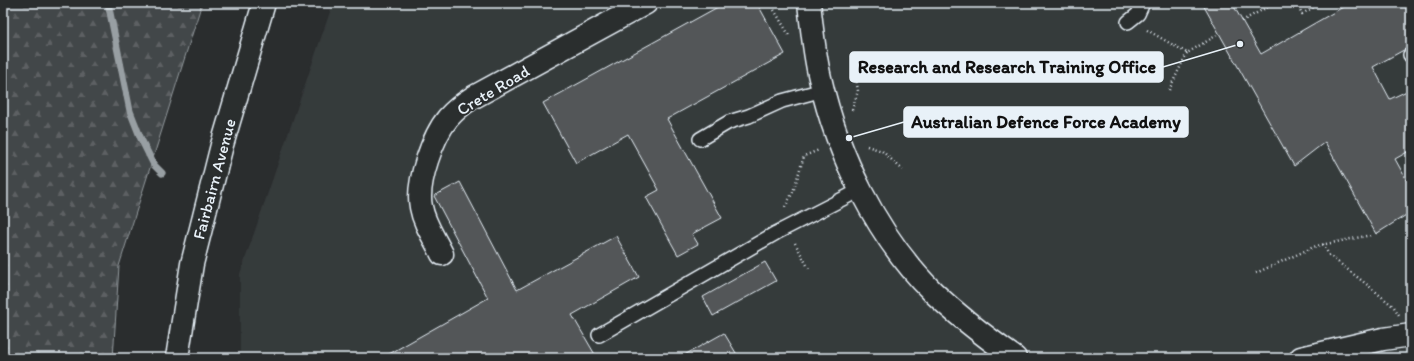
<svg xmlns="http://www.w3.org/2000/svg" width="1414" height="361" font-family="Itim,sans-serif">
  <defs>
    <pattern id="forest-firs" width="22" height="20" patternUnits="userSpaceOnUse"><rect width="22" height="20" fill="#424648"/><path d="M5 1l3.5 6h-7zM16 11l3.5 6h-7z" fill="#5d6163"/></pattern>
  </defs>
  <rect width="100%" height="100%" fill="#2a2d2e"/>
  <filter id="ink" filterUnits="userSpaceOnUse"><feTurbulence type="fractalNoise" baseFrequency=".025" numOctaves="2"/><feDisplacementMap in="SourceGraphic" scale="8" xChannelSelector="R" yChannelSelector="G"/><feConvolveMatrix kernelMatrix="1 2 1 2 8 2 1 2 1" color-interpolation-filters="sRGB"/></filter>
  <g filter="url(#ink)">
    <path fill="#363a3b" d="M 333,3 L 1411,3 L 1411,358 L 240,358 L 240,274 Z"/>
    <path fill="url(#forest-firs)" stroke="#959ca0" d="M 3,3 L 202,3 L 119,266 L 113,358 L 3,358 Z"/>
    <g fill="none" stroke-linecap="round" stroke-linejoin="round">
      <path stroke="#989fa3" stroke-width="7" d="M 108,3 L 130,111 L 141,139 L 154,165 L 162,173"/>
    </g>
    <path fill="#535759" stroke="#e8f1f8" d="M 725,3 L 757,3 L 785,54 L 667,119 L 722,218 L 692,234 L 698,244 L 678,255 L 646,197 L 659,190 L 628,134 L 576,163 L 543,103 Z
      M 1202,3 L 1232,3 L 1261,54 L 1350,3 L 1411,3 L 1411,46 L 1373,67 L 1390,99 L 1411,89 L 1411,150 L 1395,159 L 1411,188 L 1411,212 L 1376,234 L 1325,142 L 1294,166 Z
      M 460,182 L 517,290 L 616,236 L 639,277 L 572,315 L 597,358 L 382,358 L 488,298 L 434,196 Z
      M 765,262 L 776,281 L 713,316 L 703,297 Z
      M 724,333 L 739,358 L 679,358 Z"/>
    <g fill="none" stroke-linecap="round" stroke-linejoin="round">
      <g stroke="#e8f1f8" stroke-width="16">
        <path id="service" d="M 1128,22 L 1138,14 L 1143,3
          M 1410,55 L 1411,56
          M 700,139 L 729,122 L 749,116 L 782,101 L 823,90
          M 599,335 L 776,233 L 860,190"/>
      </g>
      <g stroke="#e8f1f8" stroke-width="25">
        <path id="minor" d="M 809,3 C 812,28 814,53 820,78 C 837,154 877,237 933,292 C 958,316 987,338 1015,358
          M 442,254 C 435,239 424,224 421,207 C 416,183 433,136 448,118 C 455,110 464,103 472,98 L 646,3
          M 1301,358 L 1383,339 L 1411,335"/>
      </g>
      <g stroke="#e8f1f8" stroke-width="25">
        <path id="secondary" d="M 177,358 L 192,264 L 222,145 L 264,3"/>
      </g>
      <path stroke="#e8f1f8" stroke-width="2.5" stroke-dasharray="1 3" stroke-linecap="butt" d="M 770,3 L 789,35
        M 1297,3 L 1302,14 L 1321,3
        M 1242,21 L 1275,3
        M 1147,30 L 1187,53 L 1219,34
        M 1169,90 L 1187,53
        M 852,110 L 858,91 L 855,71
        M 867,146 L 882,151 L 903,170
        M 785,207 L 793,192 L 804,156 L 819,150
        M 795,243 L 809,269
        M 1323,244 L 1329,255 L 1370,287 L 1394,307 L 1399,315
        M 1256,273 L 1316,246 L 1371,235"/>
      <use href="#service" stroke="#2a2d2e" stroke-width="13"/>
      <use href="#minor" stroke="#2a2d2e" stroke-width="22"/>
      <use href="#secondary" stroke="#2a2d2e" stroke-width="22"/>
    </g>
  </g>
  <g text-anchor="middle" stroke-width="3.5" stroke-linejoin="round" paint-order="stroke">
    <g font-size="17" fill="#e8f1f8" stroke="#2a2d2e">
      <text transform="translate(493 90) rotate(-31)" y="6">Crete Road</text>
      <text transform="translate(214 179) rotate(-75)" y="6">Fairbairn Avenue</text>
    </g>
  </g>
  <path fill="none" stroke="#e8f1f8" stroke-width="1.5" d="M1240 44L1163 67M849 138L904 122"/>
  <g fill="#e8f1f8" stroke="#2a2d2e" stroke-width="1.5">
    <circle cx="1240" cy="44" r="4"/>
    <circle cx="849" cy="138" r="4"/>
  </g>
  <g fill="#e8f1f8" stroke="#e8f1f8" stroke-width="1.5">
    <rect x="850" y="52" width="313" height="30" rx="4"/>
    <rect x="904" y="107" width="284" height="30" rx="4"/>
  </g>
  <g font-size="18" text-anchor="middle" font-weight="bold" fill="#111">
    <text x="1007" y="73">Research and Research Training Office</text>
    <text x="1046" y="128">Australian Defence Force Academy</text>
  </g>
  <rect width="1414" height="361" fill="none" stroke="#2a2d2e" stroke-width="16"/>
  <rect x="8" y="8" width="1398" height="345" fill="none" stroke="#e8f1f8" stroke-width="1.5" filter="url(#ink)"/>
</svg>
